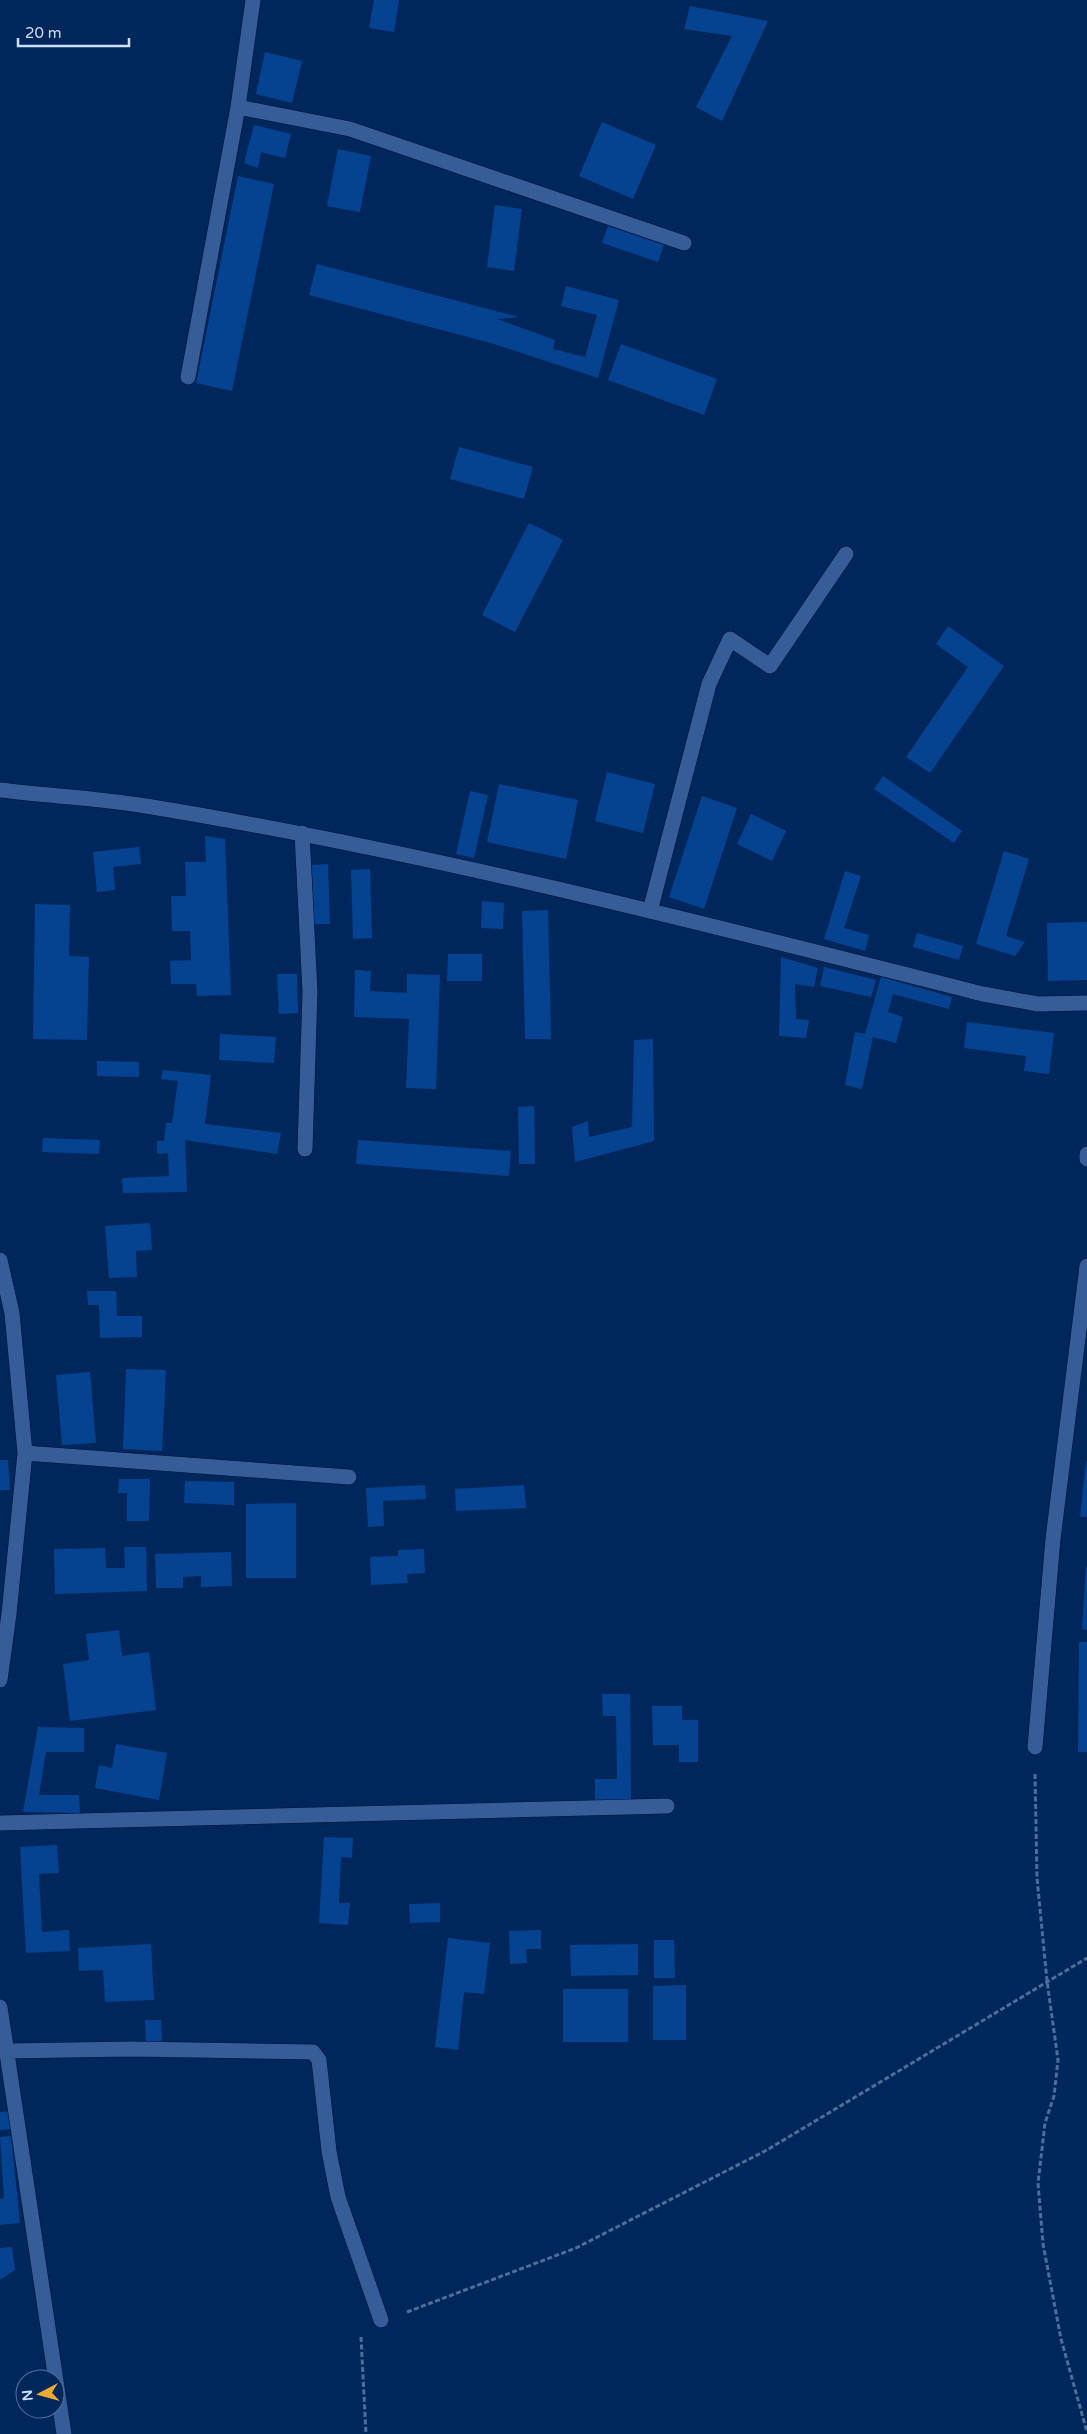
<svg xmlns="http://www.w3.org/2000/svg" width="1087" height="2434" font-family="'Varela Round',sans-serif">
  <rect width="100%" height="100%" fill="#00275c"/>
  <path fill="#054290" d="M 374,0 L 399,0 L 394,32 L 369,28 Z
    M 690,6 L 768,21 L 722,121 L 696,107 L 732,36 L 684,29 Z
    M 265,52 L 302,61 L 292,103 L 256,94 Z
    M 602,122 L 656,145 L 633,199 L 579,176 Z
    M 254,125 L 291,134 L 285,158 L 261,152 L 258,168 L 244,163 Z
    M 338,149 L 371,156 L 360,212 L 327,206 Z
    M 238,176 L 274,184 L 232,391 L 196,383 Z
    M 495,205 L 522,209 L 514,271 L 487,267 Z
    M 608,226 L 664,245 L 658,262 L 602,243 Z
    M 317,264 L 519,317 L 497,319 L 555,340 L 553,349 L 585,357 L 597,315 L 561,306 L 566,286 L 619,300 L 598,378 L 491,343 L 309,295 Z
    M 621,344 L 717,379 L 704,415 L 608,380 Z
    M 459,447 L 533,467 L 524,499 L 450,479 Z
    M 529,523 L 563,540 L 515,632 L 482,615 Z
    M 948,626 L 1004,666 L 930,773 L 906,757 L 968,667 L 936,644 Z
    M 607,772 L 655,784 L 643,833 L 595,821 Z
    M 883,776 L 962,831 L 954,843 L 874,789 Z
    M 499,784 L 578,800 L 566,859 L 487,842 Z
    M 470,791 L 488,795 L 474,858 L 456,854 Z
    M 702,796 L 737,808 L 704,909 L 669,897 Z
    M 751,814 L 786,831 L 772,861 L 737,844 Z
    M 205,836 L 225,839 L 231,995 L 197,996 L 196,984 L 171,984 L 170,961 L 191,960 L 190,931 L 172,931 L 171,896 L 186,896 L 185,862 L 206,862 Z
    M 139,847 L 141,864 L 113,867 L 115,890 L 97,892 L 93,852 Z
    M 1004,851 L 1029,859 L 1006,936 L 1025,942 L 1015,956 L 976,944 Z
    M 328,864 L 330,924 L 314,924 L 312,865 Z
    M 370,869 L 372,938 L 353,939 L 351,870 Z
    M 845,871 L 861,876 L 844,928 L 869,935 L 865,951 L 824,939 Z
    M 482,901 L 504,903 L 503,929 L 481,928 Z
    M 35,904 L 70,905 L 69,956 L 89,957 L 87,1040 L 33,1039 Z
    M 548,910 L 551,1039 L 525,1039 L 522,911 Z
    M 1087,922 L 1087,980 L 1048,981 L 1047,923 Z
    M 917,933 L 963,946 L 959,960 L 913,947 Z
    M 448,954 L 482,954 L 482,981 L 447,981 Z
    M 781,957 L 818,968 L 814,987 L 795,984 L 796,1019 L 809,1020 L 806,1038 L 779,1036 Z
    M 824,967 L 876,980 L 871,997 L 820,986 Z
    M 355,970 L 371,971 L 370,991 L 407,993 L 407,974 L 440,975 L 436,1089 L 406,1088 L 409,1019 L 354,1017 Z
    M 277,974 L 297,974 L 298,1013 L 279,1014 Z
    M 881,977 L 952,997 L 949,1009 L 893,994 L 888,1012 L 903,1017 L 896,1043 L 873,1037 L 862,1089 L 845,1085 L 855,1032 L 865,1034 Z
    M 967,1022 L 1054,1033 L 1049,1074 L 1024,1071 L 1026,1056 L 964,1048 Z
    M 220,1034 L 276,1037 L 274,1063 L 219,1060 Z
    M 653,1039 L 654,1141 L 575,1162 L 572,1127 L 588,1121 L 589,1137 L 632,1127 L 634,1040 Z
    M 97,1061 L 139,1062 L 139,1077 L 97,1076 Z
    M 163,1070 L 211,1075 L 205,1124 L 281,1133 L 277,1154 L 185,1140 L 187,1192 L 123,1193 L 122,1178 L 169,1176 L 168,1153 L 157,1154 L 157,1141 L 164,1141 L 166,1123 L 172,1123 L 178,1081 L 161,1079 Z
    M 534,1106 L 535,1164 L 519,1164 L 518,1107 Z
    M 43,1138 L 100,1140 L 99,1154 L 42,1152 Z
    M 358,1140 L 511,1151 L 509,1176 L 356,1164 Z
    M 150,1223 L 152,1250 L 136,1251 L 137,1277 L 109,1278 L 105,1226 Z
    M 87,1291 L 116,1291 L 117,1316 L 142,1316 L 142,1337 L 100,1338 L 99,1305 L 88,1305 Z
    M 126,1369 L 166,1370 L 162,1451 L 123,1449 Z
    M 90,1372 L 96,1443 L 62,1445 L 56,1375 Z
    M 0,1460 L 8,1460 L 10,1490 L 0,1490 Z
    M 1086,1461 L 1087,1461 L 1087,1517 L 1080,1517 Z
    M 119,1479 L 150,1479 L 149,1521 L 127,1521 L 127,1493 L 118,1493 Z
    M 185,1481 L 234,1482 L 234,1505 L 184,1503 Z
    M 425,1485 L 426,1499 L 383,1501 L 384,1526 L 368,1527 L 366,1488 Z
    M 524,1485 L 526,1508 L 456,1511 L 455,1489 Z
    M 296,1503 L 296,1578 L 246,1578 L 246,1504 Z
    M 124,1547 L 146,1547 L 147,1591 L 55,1594 L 54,1549 L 105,1548 L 106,1568 L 125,1568 Z
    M 424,1549 L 425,1573 L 407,1574 L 408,1583 L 371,1585 L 370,1557 L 398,1556 L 398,1550 Z
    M 231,1552 L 232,1586 L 201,1587 L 201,1576 L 183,1577 L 183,1588 L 156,1588 L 155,1554 Z
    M 1086,1566 L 1087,1567 L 1087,1630 L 1082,1629 Z
    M 119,1630 L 122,1656 L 149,1652 L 156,1710 L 70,1721 L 63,1664 L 89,1660 L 86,1634 Z
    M 1079,1642 L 1087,1642 L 1087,1752 L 1078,1752 Z
    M 602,1694 L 630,1694 L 631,1801 L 595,1801 L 595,1779 L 617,1779 L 616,1716 L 603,1716 Z
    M 652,1706 L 682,1706 L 682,1720 L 698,1720 L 698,1762 L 679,1762 L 679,1745 L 653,1745 Z
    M 38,1727 L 84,1728 L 84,1752 L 46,1752 L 39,1795 L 79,1795 L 80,1813 L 23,1812 Z
    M 116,1744 L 167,1753 L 159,1800 L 95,1788 L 99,1765 L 112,1768 Z
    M 324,1837 L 353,1838 L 352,1858 L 341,1857 L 339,1903 L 350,1903 L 348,1925 L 319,1923 Z
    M 57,1845 L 59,1873 L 39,1874 L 42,1932 L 69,1930 L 70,1951 L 26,1953 L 20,1847 Z
    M 440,1903 L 440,1922 L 410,1923 L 409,1904 Z
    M 541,1930 L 541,1949 L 526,1949 L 527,1963 L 510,1964 L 509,1931 Z
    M 448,1938 L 490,1943 L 484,1994 L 464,1992 L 458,2050 L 435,2047 Z
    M 654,1940 L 674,1940 L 675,1978 L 654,1978 Z
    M 151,1944 L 154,2000 L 105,2002 L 103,1970 L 79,1971 L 78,1948 Z
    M 638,1944 L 638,1975 L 571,1976 L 570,1945 Z
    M 686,1985 L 686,2040 L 653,2040 L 653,1986 Z
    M 563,1989 L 628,1989 L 628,2042 L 563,2042 Z
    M 145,2020 L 161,2020 L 162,2043 L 146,2044 Z
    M 12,2111 L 13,2129 L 0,2130 L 0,2112 Z
    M 11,2136 L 20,2223 L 0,2225 L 0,2199 L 4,2198 L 0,2137 Z
    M 12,2247 L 15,2270 L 0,2280 L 0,2248 Z"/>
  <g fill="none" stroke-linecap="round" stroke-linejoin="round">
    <g stroke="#000f36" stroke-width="16">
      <path id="street" d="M 238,107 L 350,129 L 684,243
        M 188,377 L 238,107 L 253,0
        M 0,790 C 48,796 98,798 146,806 C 428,852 706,924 983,994 L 1038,1004 L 1087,1003
        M 302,833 L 310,992 L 305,1149
        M 650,911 L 709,684 L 730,639 L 770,666 L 846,554
        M 1087,1154 L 1087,1159
        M 0,1260 L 12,1313 L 25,1453 L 9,1614 L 0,1680
        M 25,1453 L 349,1477
        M 1035,1747 L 1053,1539 L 1087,1266
        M 0,1823 L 667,1806
        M 0,2007 L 64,2434
        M 7,2051 L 131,2049 L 313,2052 L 319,2060 L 329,2151 L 338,2197 L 381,2320"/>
    </g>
    <path stroke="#4e6d98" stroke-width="3" stroke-dasharray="5 2.5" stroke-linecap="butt" d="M 1035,1774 L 1037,1878 L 1047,1981 L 1058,2060 L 1054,2096 L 1045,2123 L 1038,2183 L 1043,2244 L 1061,2339 L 1087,2432
      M 407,2312 L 576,2248 L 767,2150 L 1087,1958
      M 361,2337 L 366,2434"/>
    <use href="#street" stroke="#365d97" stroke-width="15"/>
  </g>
  <g transform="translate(40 2394) rotate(264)"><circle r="24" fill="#00275c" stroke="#52709b"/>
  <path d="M0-4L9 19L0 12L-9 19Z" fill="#eaaa38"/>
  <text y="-8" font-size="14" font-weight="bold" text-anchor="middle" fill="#ccdef9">N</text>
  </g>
  <path d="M18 38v8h111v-8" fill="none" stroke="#ccdef9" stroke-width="2.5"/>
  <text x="25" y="38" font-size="15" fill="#ccdef9" stroke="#00275c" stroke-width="4" paint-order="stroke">20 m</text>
</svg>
